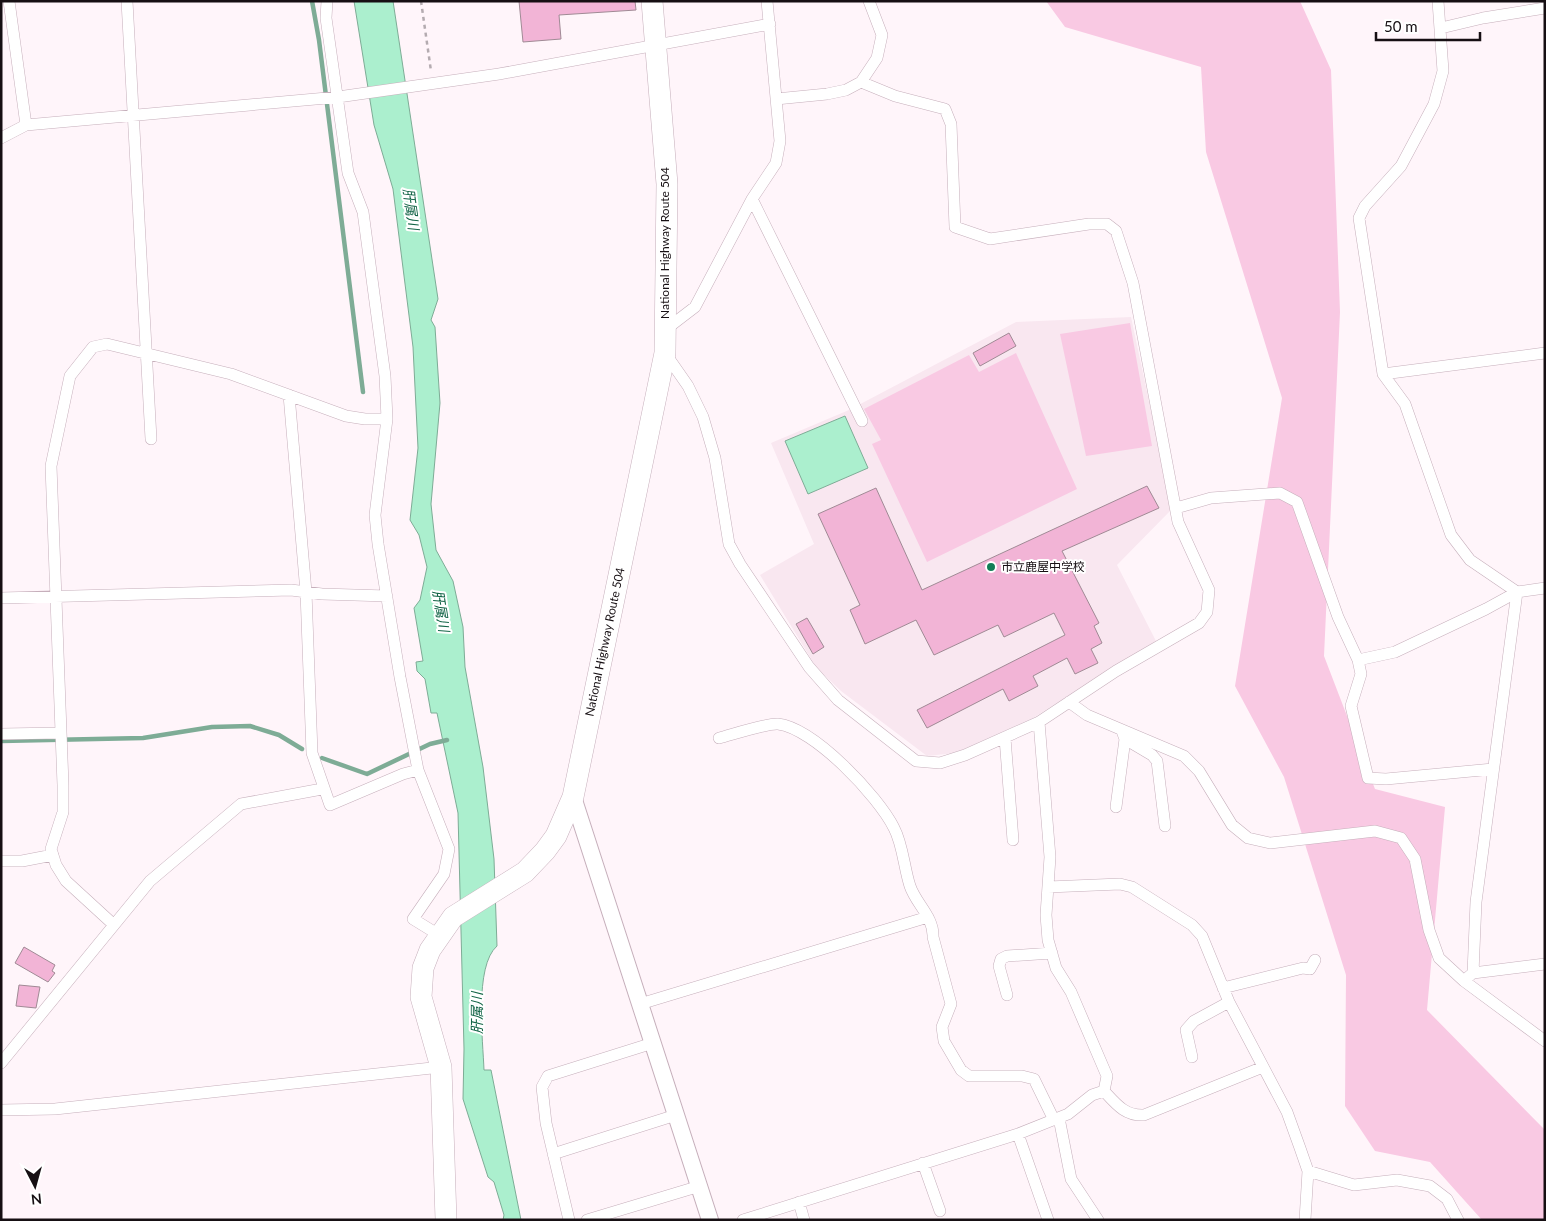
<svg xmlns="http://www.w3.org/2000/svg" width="1546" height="1221" font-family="Lato,'Noto Sans JP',sans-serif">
  <rect width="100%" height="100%" fill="#fff5fa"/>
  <path fill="#f9e7f0" d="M 1131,317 L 1172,509 L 1117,565 L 1156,641 L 1033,718 L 955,753 L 927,756 L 841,691 L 816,667 L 760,575 L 814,544 L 771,443 L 849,410 L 1016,322 Z"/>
  <path fill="#f9c9e3" d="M 1046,1 L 1300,1 L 1331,70 L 1340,312 L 1324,656 L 1375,789 L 1445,807 L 1427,1010 L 1545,1130 L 1545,1220 L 1482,1220 L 1430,1162 L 1375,1151 L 1345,1106 L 1346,975 L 1284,777 L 1235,686 L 1282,398 L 1206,152 L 1201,67 L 1065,27 Z
    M 1130,323 L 1152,446 L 1086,456 L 1060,334 Z
    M 1016,353 L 1077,489 L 927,562 L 872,444 L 881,440 L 864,409 L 969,355 L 979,372 Z"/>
  <path fill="#abefce" stroke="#7eac96" d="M 354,1 L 393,1 L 438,299 L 431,320 L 435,327 L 440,403 L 431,504 L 436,550 L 453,581 L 463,627 L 465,667 L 483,767 L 494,859 L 497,946 C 474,966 483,1041 484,1070 L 491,1070 L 521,1220 L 503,1220 L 504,1215 L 494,1182 L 488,1177 L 463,1099 L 464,1049 L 458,813 L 437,713 L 431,713 L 425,679 L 417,671 L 416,662 L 423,661 L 414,608 L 420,600 L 427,567 L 419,535 L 410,520 L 418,448 L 413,347 L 393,189 L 374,125 Z
    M 845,416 L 868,468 L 808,494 L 785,441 Z"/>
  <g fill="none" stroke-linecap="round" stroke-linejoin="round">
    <path stroke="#7eac96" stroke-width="4.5" d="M 312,1 L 319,40 L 363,392
      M 1,741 L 143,738 L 212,727 L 250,726 L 279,735 L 302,749
      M 322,758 L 367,774 L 430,744 L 447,740"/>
  </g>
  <path fill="#f2b4d6" stroke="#a08a95" d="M 519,1 L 635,1 L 636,10 L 559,15 L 561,39 L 523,42 Z
    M 1009,333 L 1016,346 L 980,366 L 973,353 Z
    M 1147,486 L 1159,508 L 1062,551 L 1099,623 L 1094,626 L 1102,643 L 1091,649 L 1098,663 L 1075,674 L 1067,658 L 1033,676 L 1038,686 L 1009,701 L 1003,689 L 927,728 L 917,710 L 1065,635 L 1054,613 L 1004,637 L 998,625 L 934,655 L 916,620 L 865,644 L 850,610 L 860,605 L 818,514 L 876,488 L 922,590 Z
    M 807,618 L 824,647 L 813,654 L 796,624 Z
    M 24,947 L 55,965 L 52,971 L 55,973 L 48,982 L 15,963 Z
    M 19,985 L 40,987 L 36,1008 L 16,1006 Z"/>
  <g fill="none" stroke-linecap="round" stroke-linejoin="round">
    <g stroke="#c6afbb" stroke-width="12">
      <path id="street" d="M 9,1 L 26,125
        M 127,1 L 151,439
        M 327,1 L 326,18 L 348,173 L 363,212 L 385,376 L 387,419 L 375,515 L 378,544 L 400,677 L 418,770 L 449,849 L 444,874 L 413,919 L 439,935
        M 1438,1 L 1443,71 L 1434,104 L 1401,166 L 1365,206 L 1359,218 L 1383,374 L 1405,404 L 1451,535 L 1470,560 L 1517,592
        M 1441,28 L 1483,18 L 1545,8
        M 776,99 L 827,94 L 846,90 L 861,82 L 877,58 L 882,35 L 869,1
        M 1,138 L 26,125 L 338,97 L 499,74 L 770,24
        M 752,199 L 862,421
        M 665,330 L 695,307 L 752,199 L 776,163 L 780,141 L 767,1
        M 665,353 L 688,386 L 703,417 L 715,458 L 729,544 L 740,564 L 809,667 L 838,700 L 916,761 L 940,763 L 965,755 L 1039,722 L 1116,671 L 1199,623 L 1207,612 L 1209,590 L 1178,522 L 1133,283 L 1116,231 L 1107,224 L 1089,224 L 990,239 L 955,227 L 951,124 L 945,109 L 895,96 L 861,82
        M 1383,374 L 1545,353
        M 289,395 L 306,592 L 312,753 L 330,805 L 403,774 L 418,770
        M 1176,508 L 1211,498 L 1280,493 L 1297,502 L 1338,617 L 1358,660 L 1361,674 L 1351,706 L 1368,778 L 1386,779 L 1493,769
        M 1,598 L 291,590 L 322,594 L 387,596
        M 1358,660 L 1395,652 L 1486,609 L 1517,592 L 1545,588
        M 1069,702 L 1087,715 L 1184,756 L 1199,771 L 1232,825 L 1248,838 L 1270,843 L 1375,831 L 1401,838 L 1415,859 L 1429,930 L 1439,958 L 1464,981 L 1545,1041
        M 1039,722 L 1050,857 L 1046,915 L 1048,940 L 1056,968 L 1071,992 L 1107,1076 L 1104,1091
        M 1122,731 L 1125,739 L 1152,755 L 1157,761 L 1165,826
        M 1,734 L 61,733
        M 719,738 C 731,735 767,723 778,724 C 814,728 878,796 894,828 C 903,845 904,868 910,886 C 916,904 934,917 933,937 L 951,1004 L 942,1027 L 944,1041 L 961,1070 L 969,1076 L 1022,1076 L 1034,1079 L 1054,1120
        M 1005,738 L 1013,840
        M 1116,807 L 1125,739
        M 1,861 L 22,861 L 53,855
        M 1048,887 L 1120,884 L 1132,887 L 1192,925 L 1202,936 L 1229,1002 L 1287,1112 L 1300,1148 L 1308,1171 L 1305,1220
        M 114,925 L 66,881 L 56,865 L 51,849 L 63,812 L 63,785 L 51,466 L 70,376 L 93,347 L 107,344 L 231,374 L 346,416 L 365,419 L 387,419
        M 1473,973 L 1476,902 L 1517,592
        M 1467,978 L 1473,973 L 1545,964
        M 1223,988 L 1303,968 L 1310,969 L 1315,960
        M 1007,995 L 999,966 L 1001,959 L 1007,956 L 1052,953
        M 640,1004 L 928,917
        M 1192,1057 L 1186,1030 L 1194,1021 L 1229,1002
        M 1,1063 L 150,881 L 241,804 L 322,789
        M 1104,1091 C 1116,1104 1125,1116 1144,1115 L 1263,1067
        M 1,1110 L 55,1109 L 441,1067
        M 1059,1118 L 1071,1179 L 1098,1220
        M 1018,1134 L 1048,1220
        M 553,1154 L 676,1115
        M 923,1163 L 940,1211
        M 1308,1171 L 1354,1185 L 1397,1180 L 1430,1186 L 1447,1199 L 1458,1220
        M 799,1202 L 804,1220
        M 569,1220 L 546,1123 L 542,1087 L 548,1076 L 653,1043
        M 587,1220 L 700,1186
        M 743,1220 L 1018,1134 L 1068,1114 L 1092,1095 L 1104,1091"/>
    </g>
    <g stroke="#c6afbb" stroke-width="18">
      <path id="secondary" d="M 573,797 L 710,1220"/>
    </g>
    <g stroke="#c6afbb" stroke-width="22">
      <path id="highway" d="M 446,1220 L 441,1067 L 421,997 L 423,968 L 430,950 L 453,917 L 525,872 L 545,851 L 556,836 L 573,797 L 665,353 L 667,184 L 652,1"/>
    </g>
    <path stroke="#b4abb0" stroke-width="2.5" stroke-dasharray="4 4" stroke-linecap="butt" d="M 421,1 L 431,71"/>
    <use href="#street" stroke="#fff" stroke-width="11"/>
    <use href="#secondary" stroke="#fff" stroke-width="16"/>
    <use href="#highway" stroke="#fff" stroke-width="21"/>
  </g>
  <circle fill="#137d57" stroke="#fff" stroke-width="2" cx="991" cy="567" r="5"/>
  <g text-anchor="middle" stroke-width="4" stroke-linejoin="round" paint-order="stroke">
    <g font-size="12" fill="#160f13" stroke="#fff">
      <text transform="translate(665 243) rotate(-90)" y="4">National Highway Route 504</text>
      <text transform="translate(605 642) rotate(-78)" y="4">National Highway Route 504</text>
    </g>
    <g font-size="12" fill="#160f13" stroke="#fff" text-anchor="start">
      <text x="1001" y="571">市立鹿屋中学校</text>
    </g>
    <g font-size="14" font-style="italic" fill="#126446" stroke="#fff">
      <text transform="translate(411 209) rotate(82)" y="5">肝属川</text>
      <text transform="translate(441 611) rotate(81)" y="5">肝属川</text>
      <text transform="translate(477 1013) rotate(-90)" y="5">肝属川</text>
    </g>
  </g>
  <rect width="1546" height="1221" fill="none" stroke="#160f13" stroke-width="5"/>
  <g transform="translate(35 1186) rotate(174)" stroke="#ffffff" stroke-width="4" paint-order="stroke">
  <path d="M0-4L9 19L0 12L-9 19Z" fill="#160f13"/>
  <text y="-8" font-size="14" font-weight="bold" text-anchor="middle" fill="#160f13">N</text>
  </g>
  <path d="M1376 32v8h104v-8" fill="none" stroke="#160f13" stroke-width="2.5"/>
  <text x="1384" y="32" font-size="15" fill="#160f13" stroke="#ffffff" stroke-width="4" paint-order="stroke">50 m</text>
</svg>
